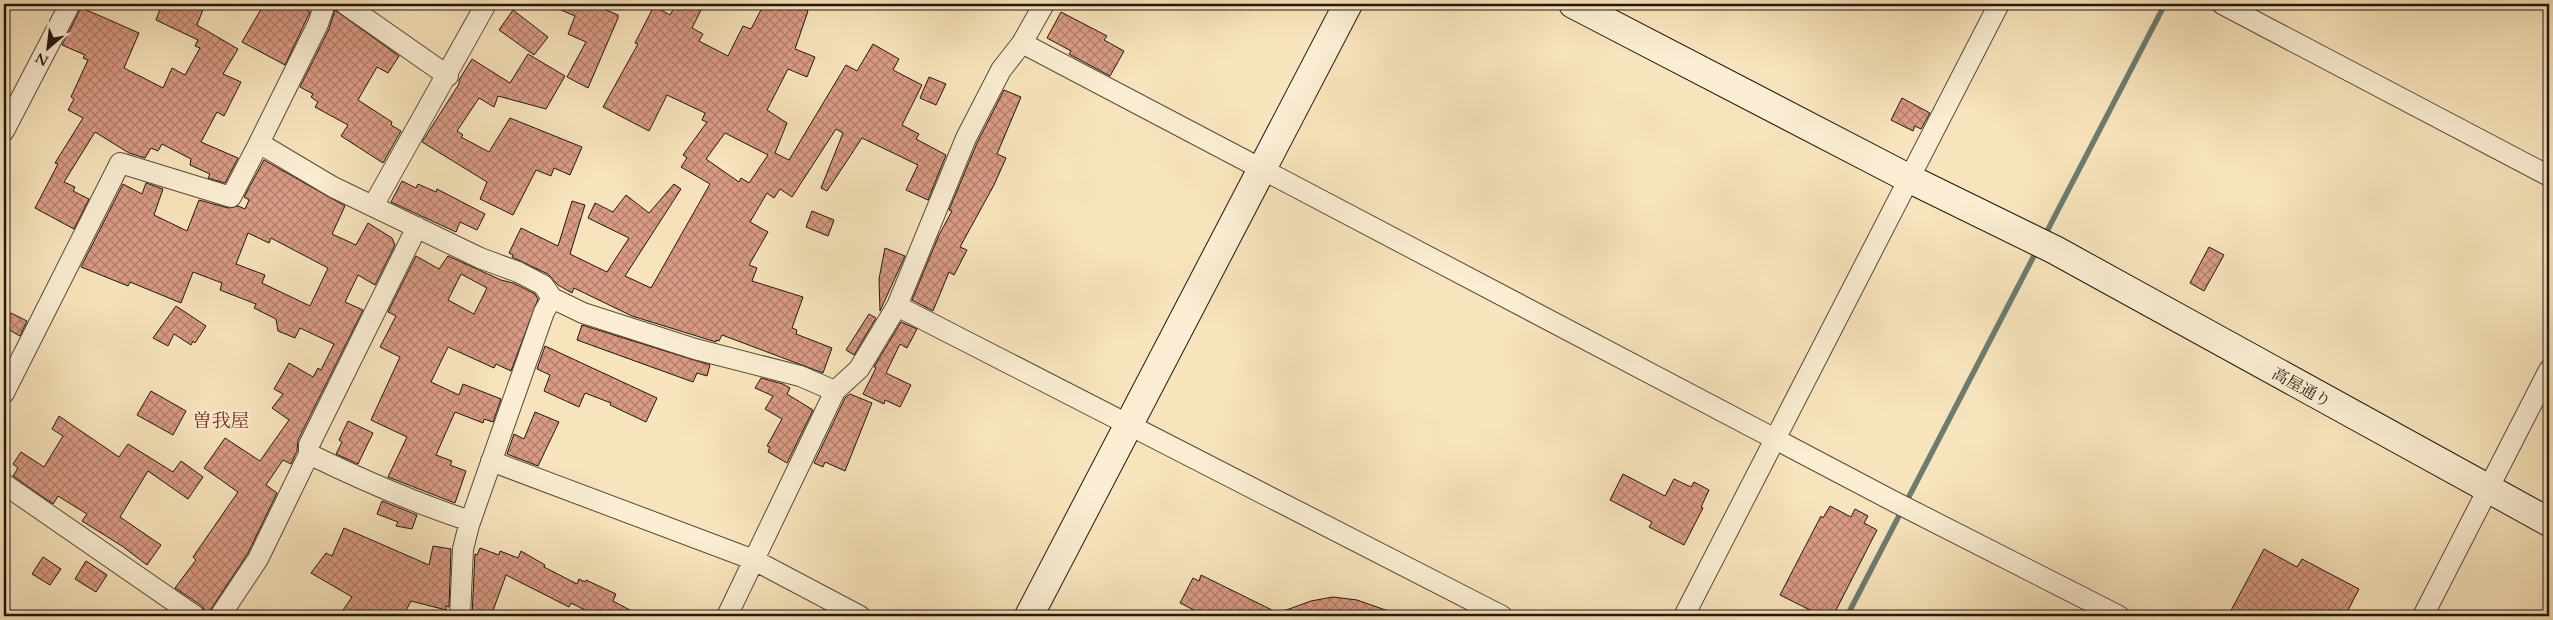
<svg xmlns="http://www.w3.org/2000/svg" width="2553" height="620" font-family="Cardo,'Noto Serif JP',serif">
  <defs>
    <pattern id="building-cross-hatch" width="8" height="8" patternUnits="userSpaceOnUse" patternTransform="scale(1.25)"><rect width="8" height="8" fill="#da9b85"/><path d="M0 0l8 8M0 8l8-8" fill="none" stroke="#b07d6b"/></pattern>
  </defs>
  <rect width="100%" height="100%" fill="#f8e4bc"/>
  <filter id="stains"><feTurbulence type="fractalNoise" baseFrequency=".004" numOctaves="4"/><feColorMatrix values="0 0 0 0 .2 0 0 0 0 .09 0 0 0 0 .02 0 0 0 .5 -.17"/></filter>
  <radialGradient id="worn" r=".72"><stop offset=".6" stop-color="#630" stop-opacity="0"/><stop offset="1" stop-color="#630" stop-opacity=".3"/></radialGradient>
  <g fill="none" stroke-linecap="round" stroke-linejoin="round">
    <path stroke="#6c7c6f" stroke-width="5.5" d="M 2044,237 L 2165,4
      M 1847,616 L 2037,250"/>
  </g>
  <path fill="url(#building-cross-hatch)" stroke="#23170e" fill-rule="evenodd" d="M 162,4 L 196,4 L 204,7 L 197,25 L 238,49 L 223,74 L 241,82 L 224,116 L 217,112 L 201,142 L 238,158 L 225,183 L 208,178 L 210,174 L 190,165 L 191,159 L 162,144 L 158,151 L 151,148 L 145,158 L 129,153 L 95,132 L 64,182 L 75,187 L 73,191 L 89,199 L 74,229 L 35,208 L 58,164 L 55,163 L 83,118 L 68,110 L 74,99 L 71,97 L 88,60 L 83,58 L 85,55 L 62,45 L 81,8 L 98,15 L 139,33 L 124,68 L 163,88 L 172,68 L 185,75 L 200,48 L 195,46 L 198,40 L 156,20 Z
    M 264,4 L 294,4 L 310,12 L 285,65 L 242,42 Z
    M 547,4 L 592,4 L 618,15 L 618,18 L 588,88 L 567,77 L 586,42 L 568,34 L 575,16 Z
    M 676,4 L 704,4 L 692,28 L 703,34 L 699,41 L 728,56 L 743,26 L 751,29 L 764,4 L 787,4 L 808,11 L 795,49 L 815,57 L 807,77 L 788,69 L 767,110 L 787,123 L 775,153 L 789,160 L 846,65 L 857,71 L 873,44 L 899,59 L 893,70 L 922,85 L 902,125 L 919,134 L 916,139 L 946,155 L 928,200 L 906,190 L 918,165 L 862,138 L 827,191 L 821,188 L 843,133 L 836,129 L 792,197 L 780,189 L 774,198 L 767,193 L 750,222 L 768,232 L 749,265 L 757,268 L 752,281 L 803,297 L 792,328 L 797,330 L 796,334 L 832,348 L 823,373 L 722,335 L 719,341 L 716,340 L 716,342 L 632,316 L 574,288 L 572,293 L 558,285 L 548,274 L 512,257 L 513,255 L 509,253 L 521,228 L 558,246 L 572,201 L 585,205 L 570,254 L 607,272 L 629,238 L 588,218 L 595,203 L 613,212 L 626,195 L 649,213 L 674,184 L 681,189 L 625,276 L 651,288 L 710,184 L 681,167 L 687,158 L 683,155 L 707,122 L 702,120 L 705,113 L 667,95 L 649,131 L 603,107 L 638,44 L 635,43 L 654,6 L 670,15 ZM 725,133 L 768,155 L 749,183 L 741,178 L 739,182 L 706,159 Z
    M 335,10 L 399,56 L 388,73 L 377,67 L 358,100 L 392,122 L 391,125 L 401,131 L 383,163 L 341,136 L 348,125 L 315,107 L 318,102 L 311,97 L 313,94 L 300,87 L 329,29 Z
    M 513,10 L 548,37 L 534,55 L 499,30 Z
    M 1061,12 L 1107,36 L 1104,40 L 1124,51 L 1110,76 L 1069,54 L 1071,51 L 1047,38 Z
    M 528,54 L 565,76 L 546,109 L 498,96 L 494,107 L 479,98 L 457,131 L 463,135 L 461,137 L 489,152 L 510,118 L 582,147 L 570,175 L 554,168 L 551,176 L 536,170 L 513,215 L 480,199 L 487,182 L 422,142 L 459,84 L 459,80 L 472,59 L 510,83 Z
    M 929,77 L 946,84 L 936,105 L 920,98 Z
    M 1004,90 L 1021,97 L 997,154 L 1006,158 L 994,185 L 960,247 L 967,250 L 954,275 L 949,272 L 933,311 L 912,300 L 939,235 L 952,211 L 949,210 L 977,143 Z
    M 1902,98 L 1930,113 L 1921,129 L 1915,126 L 1913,131 L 1891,120 Z
    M 264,160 L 345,206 L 332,234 L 356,245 L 368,223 L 392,238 L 395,245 L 375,285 L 358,275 L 345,302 L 363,310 L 298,440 L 297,451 L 291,464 L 283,460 L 266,485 L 277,493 L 248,553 L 207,615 L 202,606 L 175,588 L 196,560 L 193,557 L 238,492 L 204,468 L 225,438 L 260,461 L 289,420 L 272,408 L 283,394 L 274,389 L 289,363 L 313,377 L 318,368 L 321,370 L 334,344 L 300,328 L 295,338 L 278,331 L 276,319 L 254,308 L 256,304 L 220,290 L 222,283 L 193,272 L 181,303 L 130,282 L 128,286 L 81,267 L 123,184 L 142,194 L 146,183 L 163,189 L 154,215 L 187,231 L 199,200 L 228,208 L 238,206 L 245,209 L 249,200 L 244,197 ZM 248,233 L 269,243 L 271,238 L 328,268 L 310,306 L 262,283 L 265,275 L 236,264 Z
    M 402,181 L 416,188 L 418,184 L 436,192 L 437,189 L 485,214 L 477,230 L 460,222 L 456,232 L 391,202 Z
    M 812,211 L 834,220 L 828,236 L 806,227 Z
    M 2209,247 L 2224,255 L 2204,291 L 2190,283 Z
    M 885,248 L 905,256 L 880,311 L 879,279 Z
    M 416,256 L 439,269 L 448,256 L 501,280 L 513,283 L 535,294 L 538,299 L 511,371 L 496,364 L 494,368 L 448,347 L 431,382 L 459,395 L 463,384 L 501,399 L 493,422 L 484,419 L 483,423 L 455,412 L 436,455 L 452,461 L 450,465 L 466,471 L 455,503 L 388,477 L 407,437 L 371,420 L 400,357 L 380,347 L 396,316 L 388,312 ZM 461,274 L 487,288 L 474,314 L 448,300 Z
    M 176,306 L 206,326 L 195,343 L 193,341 L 191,345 L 174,334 L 168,346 L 153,338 Z
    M 11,313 L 27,321 L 20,336 L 4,327 Z
    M 869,314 L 876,318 L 854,355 L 846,350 Z
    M 901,322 L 917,329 L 907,348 L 900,344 L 886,373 L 911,385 L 900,407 L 885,400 L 884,404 L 863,394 L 876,368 L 874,367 Z
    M 582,325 L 710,365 L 707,376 L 697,373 L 693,382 L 577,340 Z
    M 545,346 L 657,398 L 646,422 L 610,405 L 611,403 L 585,393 L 579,407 L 544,391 L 550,375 L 537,369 Z
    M 761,378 L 783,384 L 790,388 L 787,394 L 813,410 L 787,463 L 768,452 L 770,447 L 767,446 L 782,419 L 765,409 L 773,396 L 755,388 Z
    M 151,391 L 186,411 L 173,435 L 137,415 Z
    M 850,394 L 872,403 L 845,471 L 825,462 L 823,467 L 814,463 L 845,398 Z
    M 535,412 L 559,422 L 538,466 L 507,454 L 514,434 L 524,439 Z
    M 59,416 L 119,457 L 128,444 L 173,472 L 181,461 L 203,477 L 188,499 L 148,471 L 120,517 L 161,545 L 147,565 L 122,546 L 82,521 L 87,514 L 58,496 L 53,504 L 13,476 L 18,468 L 13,464 L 21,452 L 44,467 L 63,436 L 52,429 Z
    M 348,421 L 373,433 L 358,464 L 336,454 L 342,442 L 339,440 Z
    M 1623,474 L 1665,496 L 1674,479 L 1691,487 L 1694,482 L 1709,490 L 1701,507 L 1703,508 L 1684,545 L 1649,527 L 1652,522 L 1610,500 Z
    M 382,501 L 417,515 L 412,529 L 396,526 L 398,522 L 377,514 Z
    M 1830,506 L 1851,517 L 1855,509 L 1868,516 L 1864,523 L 1877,530 L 1833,616 L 1822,616 L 1780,595 L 1821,516 L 1823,518 Z
    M 344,528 L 429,565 L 433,546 L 451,549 L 449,607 L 446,606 L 446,610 L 411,601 L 403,616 L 339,616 L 352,597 L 311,573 L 326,553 L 332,556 Z
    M 480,548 L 499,555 L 500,551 L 518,558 L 521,551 L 545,565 L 544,567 L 577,584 L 579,579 L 585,582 L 586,580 L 616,594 L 613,601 L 641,616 L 597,616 L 571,603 L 569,607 L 506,575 L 491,616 L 472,616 L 475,554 L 477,555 Z
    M 2264,549 L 2297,567 L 2302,559 L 2359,589 L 2345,616 L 2228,616 Z
    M 43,557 L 61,569 L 50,585 L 32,574 Z
    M 86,561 L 107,575 L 96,592 L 75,579 Z
    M 1201,575 L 1278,613 L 1311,601 L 1333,597 L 1357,600 L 1397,614 L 1397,616 L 1206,616 L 1180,603 L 1193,578 L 1199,581 Z"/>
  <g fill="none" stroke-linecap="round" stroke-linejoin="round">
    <g stroke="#584a3a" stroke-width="22">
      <path id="street" d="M 345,4 L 448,76
        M 2222,4 L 2549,176
        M 1022,43 L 1893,501 L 2119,616
        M 4,131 L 70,4
        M 259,143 L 318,24 L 325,4
        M 373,206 L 486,4
        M 897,306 L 1502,616
        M 4,393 L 120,163 L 231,197 L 259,143 L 333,187 L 480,258 L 518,272 L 543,285 L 552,298 L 583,313 L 695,349 L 800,376 L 835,391
        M 309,454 C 362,480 415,503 470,521
        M 491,461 L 754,560 L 860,616
        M 4,484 L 195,616
        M 220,616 L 258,559 L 309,454 L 309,445 L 417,227
        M 460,616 L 463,549 L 469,525 L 544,312 L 552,298
        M 727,616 L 835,391 L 859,369 L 897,306 L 966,138 L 1001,70 L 1022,43 L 1044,4
        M 1684,616 L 1999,4
        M 2423,616 L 2549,370"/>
    </g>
    <g stroke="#23170e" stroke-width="30">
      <path id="secondary" d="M 1573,4 L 1908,178 L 2055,250 L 2549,522
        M 1029,616 L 1348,4"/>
    </g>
    <use href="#street" stroke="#faedd3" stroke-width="20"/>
    <use href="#secondary" stroke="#faedd3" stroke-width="28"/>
  </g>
  <g text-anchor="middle" stroke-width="4.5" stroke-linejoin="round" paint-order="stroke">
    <g font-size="16" fill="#23170e" stroke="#faedd3">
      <text transform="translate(2302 387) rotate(29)" y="6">高屋通り</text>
    </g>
    <g font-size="19" fill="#7a1f14" stroke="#faedd3">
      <text x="221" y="427">曽我屋</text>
    </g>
  </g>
  <rect width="2553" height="620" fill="none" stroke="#f8e4bc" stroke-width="20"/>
  <rect x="5" y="5" width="2543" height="610" fill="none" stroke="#23170e" stroke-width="2.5"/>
  <rect x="10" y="10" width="2533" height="600" fill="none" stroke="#23170e"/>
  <g transform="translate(48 48) rotate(208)" stroke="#faedd3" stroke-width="4" paint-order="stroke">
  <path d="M0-4L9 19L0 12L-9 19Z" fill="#23170e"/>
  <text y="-8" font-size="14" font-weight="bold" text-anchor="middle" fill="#23170e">N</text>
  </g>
  <rect width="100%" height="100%" filter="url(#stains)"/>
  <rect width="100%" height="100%" fill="url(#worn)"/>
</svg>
